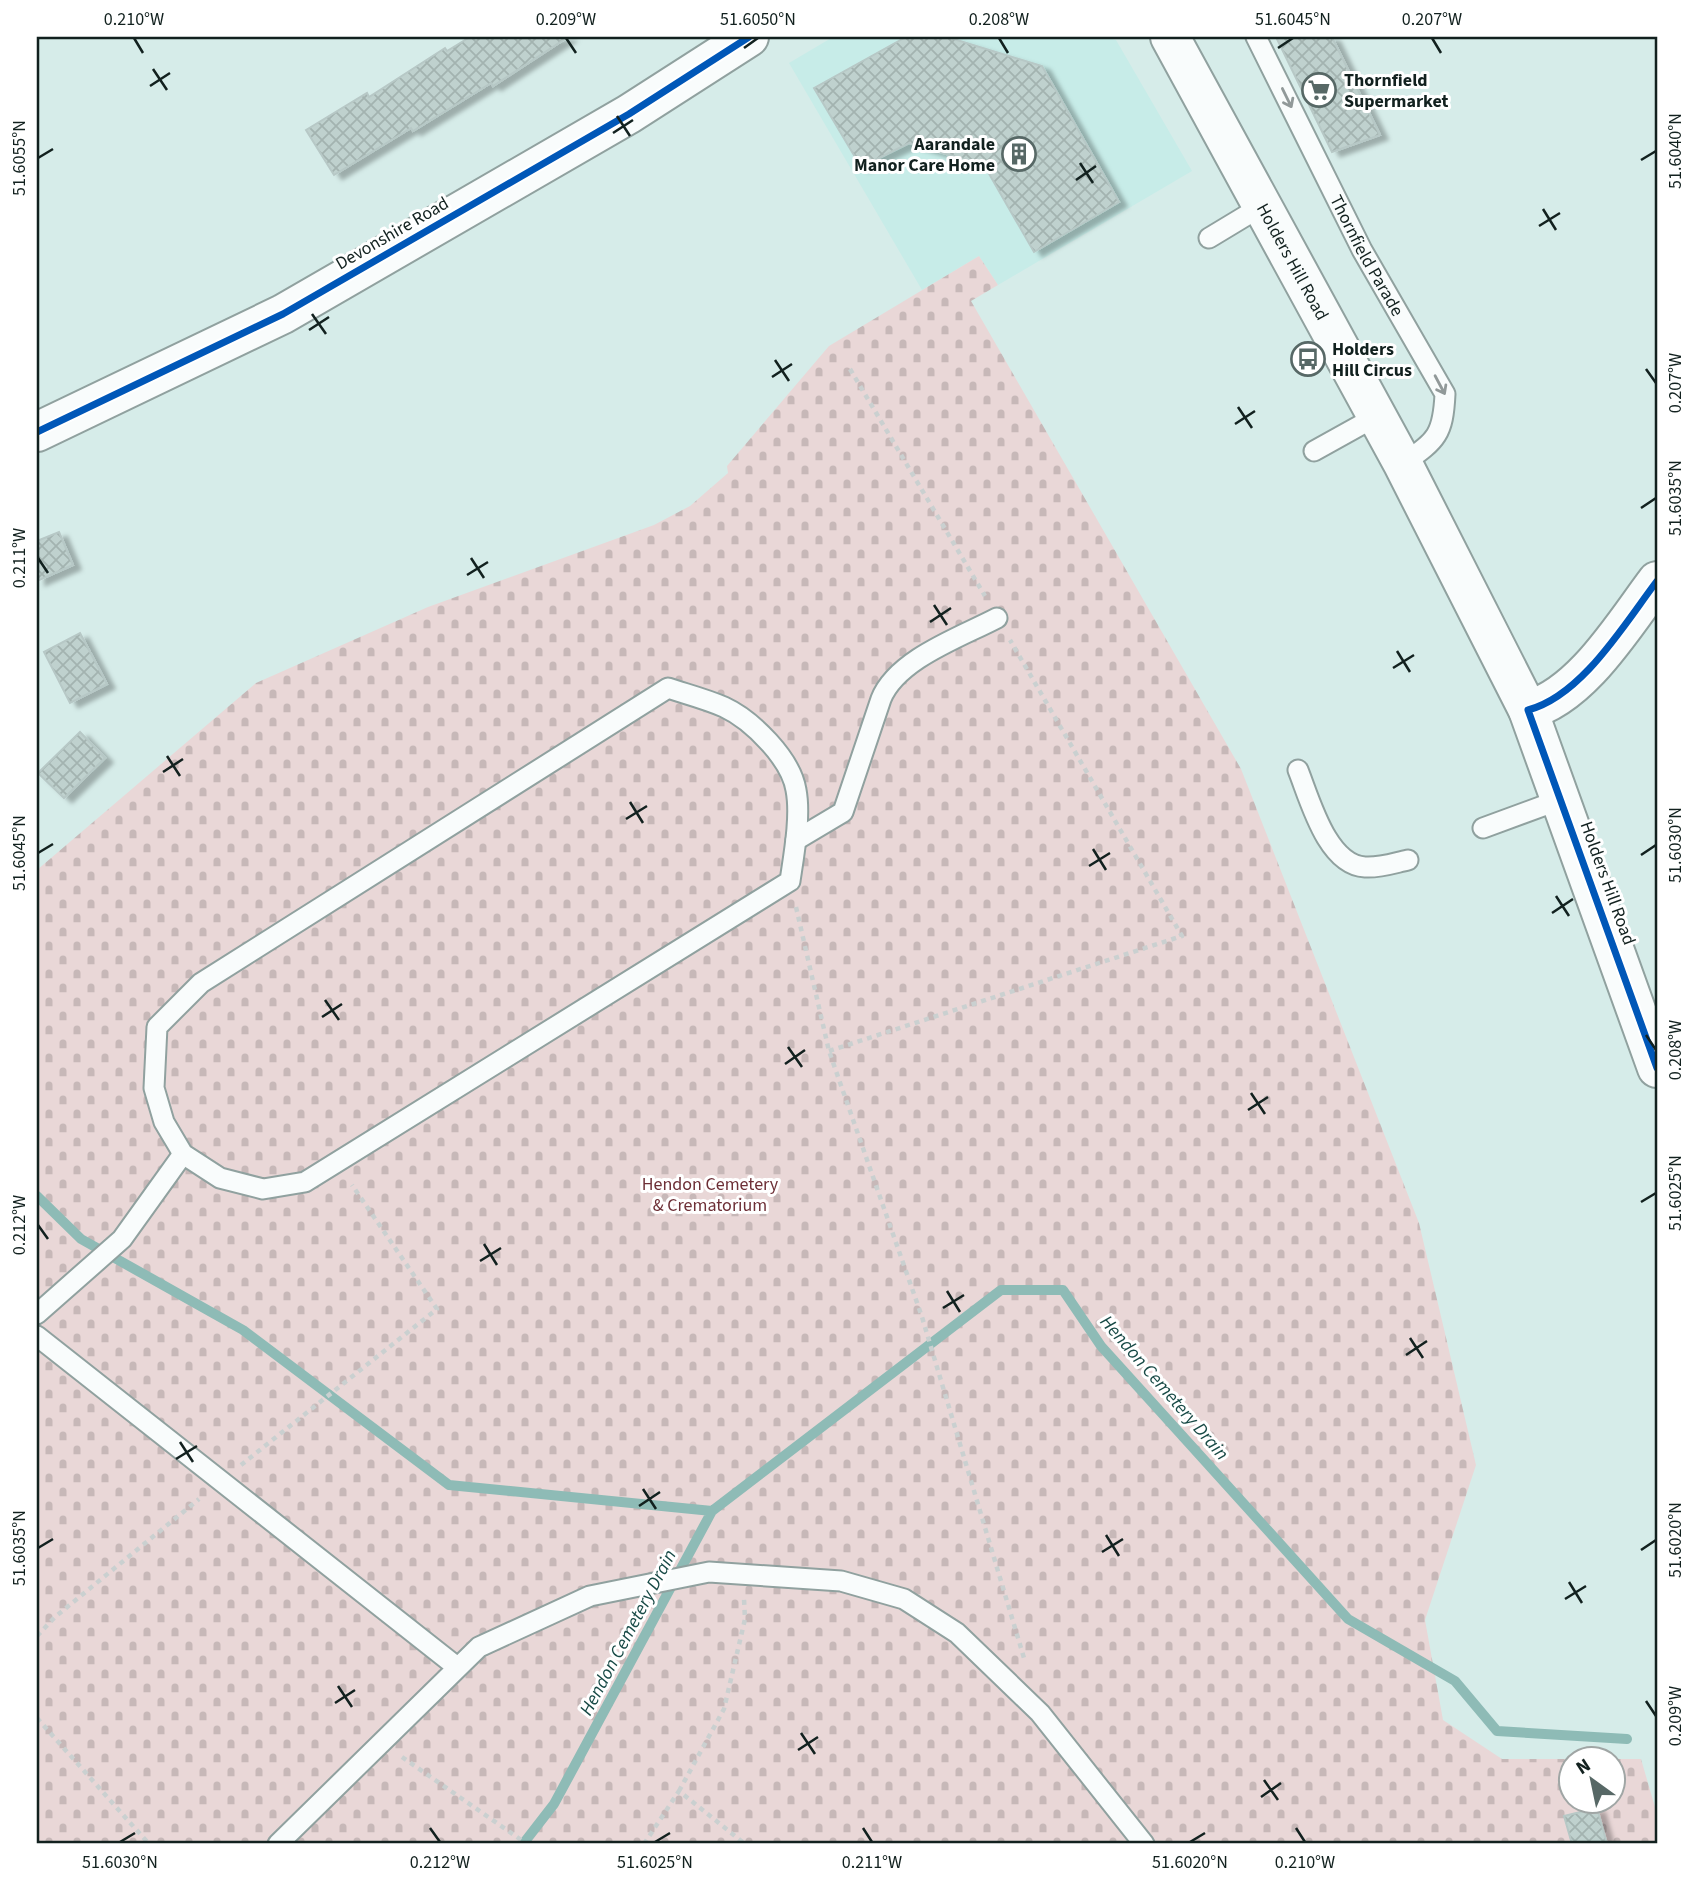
<svg xmlns="http://www.w3.org/2000/svg" width="1694" height="1881" font-family="'Source Sans 3',sans-serif">
  <defs>
    <pattern id="cemetery-stones" width="16" height="16" patternUnits="userSpaceOnUse" patternTransform="scale(1.75)"><rect width="16" height="16" fill="#e9d7d7"/><path d="M2 7V4a2 2 0 0 1 4 0v3zM10 15v-3a2 2 0 0 1 4 0v3z" fill="#c7b8b8"/></pattern>
    <pattern id="building-cross-hatch" width="8" height="8" patternUnits="userSpaceOnUse" patternTransform="scale(1.75)"><rect width="8" height="8" fill="#bfd1ce"/><path d="M0 0l8 8M0 8l8-8" fill="none" stroke="#a3b3b0"/></pattern>
    <filter id="shadow"><feDropShadow dx="8" dy="4.5" stdDeviation="2" flood-color="#0004"/></filter>
  </defs>
  <rect width="100%" height="100%" fill="#d6ece9"/>
  <path fill="#c7ece8" d="M 833,37 L 1103,37 L 1116,40 L 1192,171 L 998,285 L 979,256 L 922,290 L 789,63 Z"/>
  <path fill="url(#cemetery-stones)" d="M 979,256 L 998,285 L 971,301 L 1241,769 L 1419,1223 L 1476,1465 L 1425,1620 L 1443,1720 L 1502,1759 L 1571,1759 L 1572,1800 L 1614,1800 L 1614,1759 L 1641,1759 L 1657,1814 L 1657,1844 L 37,1844 L 37,870 L 256,683 L 428,607 L 654,525 L 690,506 L 728,473 L 727,466 L 829,346 Z"/>
  <g fill="none" stroke-linecap="round" stroke-linejoin="round">
    <path stroke="#8ebbb6" stroke-width="10" d="M 37,1196 L 81,1239 L 243,1330 L 449,1485 L 712,1511
      M 523,1844 L 554,1804 L 712,1511 L 1001,1290 L 1063,1290 L 1101,1346 L 1348,1619 L 1455,1681 L 1497,1731 L 1627,1739"/>
  </g>
  <path fill="url(#building-cross-hatch)" stroke="#b7c8c6" stroke-width="2" filter="url(#shadow)" d="M 470,37 L 568,37 L 493,86 L 491,83 L 413,131 L 411,128 L 334,175 L 306,130 L 367,93 L 369,97 L 445,48 L 447,51 Z
    M 906,37 L 947,37 L 1042,66 L 1119,202 L 1034,252 L 984,165 L 909,143 L 861,167 L 814,88 Z
    M 1276,37 L 1332,37 L 1380,135 L 1332,152 Z
    M 59,532 L 73,565 L 37,581 L 37,541 Z
    M 80,633 L 107,684 L 70,703 L 44,652 Z
    M 80,732 L 105,758 L 64,798 L 38,773 Z
    M 1597,1808 L 1607,1844 L 1572,1844 L 1564,1816 Z"/>
  <g fill="none" stroke-linecap="round" stroke-linejoin="round">
    <g stroke="#90a19f" stroke-width="23">
      <g id="lane">
        <path id="s1" d="M 1256,37 L 1362,250 L 1445,394 C 1443,436 1436,440 1403,464"/>
        <path d="M 1209,238 L 1262,206"/>
        <path d="M 1314,451 L 1377,416"/>
        <path d="M 668,688 C 686,694 706,699 724,707 C 752,720 791,759 796,790 C 801,816 794,854 790,881 L 305,1182 L 263,1189 L 220,1178 L 183,1154 L 164,1122 L 154,1088 L 157,1027 L 201,983 Z"/>
        <path d="M 1298,770 C 1310,800 1327,865 1365,867 C 1380,868 1394,863 1408,860"/>
        <path d="M 1483,828 L 1562,799"/>
        <path d="M 796,840 L 843,812 L 881,699 C 897,659 961,637 997,618"/>
        <path d="M 37,1314 L 122,1239 L 183,1154"/>
        <path d="M 37,1336 L 457,1667"/>
        <path d="M 278,1844 L 479,1647 L 590,1596 L 709,1572 L 841,1581 L 904,1599 L 957,1633 L 1040,1713 L 1144,1844"/>
      </g>
    </g>
    <g stroke="#90a19f" stroke-width="42">
      <path id="street" d="M 1528,710 C 1582,696 1625,623 1657,581"/>
    </g>
    <g stroke="#90a19f" stroke-width="42">
      <g id="secondary">
        <path id="s2" d="M 1170,37 L 1403,464 L 1528,710 L 1657,1068"/>
        <path d="M 37,432 L 283,314 L 629,114 L 749,37"/>
      </g>
    </g>
    <path stroke="#cad0d0" stroke-width="4.5" stroke-dasharray="5 5" stroke-linecap="butt" d="M 850,369 L 985,596
      M 796,907 L 829,1051 L 922,1317 L 1024,1658
      M 829,1051 L 1182,936 L 1010,640
      M 241,1465 L 437,1309 L 352,1185
      M 37,1636 L 55,1617 L 199,1499
      M 37,1718 L 149,1844
      M 402,1757 L 527,1844
      M 679,1791 L 724,1709 L 745,1619 L 744,1599
      M 644,1844 L 679,1791 L 745,1844"/>
    <use href="#lane" stroke="#f9fcfc" stroke-width="19"/>
    <use href="#street" stroke="#f9fcfc" stroke-width="38"/>
    <use href="#secondary" stroke="#f9fcfc" stroke-width="38"/>
    <g stroke="#fff" stroke-width="11">
      <path id="cycleway" d="M 37,432 L 283,314 L 629,114 L 749,37
        M 1657,581 C 1625,623 1582,696 1528,710 L 1657,1068"/>
    </g>
    <use href="#cycleway" stroke="#0057b8" stroke-width="7"/>
  </g>
  <defs><path id="oneway-shaft" d="M-6 0H5M1.5-3L5.5 0L1.5 3" fill="none" stroke-width="1.6" stroke-linecap="round" stroke-linejoin="round" transform="scale(1.75)"/></defs>
  <g stroke="#919999">
    <use href="#oneway-shaft" transform="translate(1287 98) rotate(64)"/>
    <use href="#oneway-shaft" transform="translate(1440 385) rotate(62)"/>
  </g>
  <path fill="none" stroke="#12211f" stroke-width="2.5" d="M 134,38 L 143,53M 566,38 L 576,53M 999,38 L 1008,53M 1432,38 L 1441,53M 744,48 L 758,38M 1278,48 L 1293,38M 153,69 L 167,90M 150,86 L 170,73M 617,116 L 630,136M 613,133 L 633,120M 38,158 L 53,149M 1641,160 L 1656,151M 1080,163 L 1093,183M 1076,180 L 1096,166M 1543,209 L 1556,230M 1539,226 L 1560,213M 312,314 L 326,334M 309,330 L 329,317M 775,360 L 789,381M 1646,369 L 1656,383M 772,377 L 792,364M 1238,407 L 1252,428M 1235,424 L 1255,411M 1641,508 L 1656,498M 38,558 L 48,573M 471,558 L 484,578M 467,575 L 488,562M 934,605 L 947,625M 930,622 L 951,608M 1397,651 L 1410,672M 1393,668 L 1414,655M 167,756 L 180,776M 163,772 L 183,759M 630,802 L 643,823M 626,819 L 647,806M 1093,849 L 1106,870M 38,853 L 53,844M 1641,855 L 1656,845M 1089,866 L 1110,853M 1556,896 L 1569,916M 1552,913 L 1573,899M 325,1000 L 339,1020M 322,1017 L 342,1004M 1646,1035 L 1656,1050M 788,1047 L 802,1067M 785,1064 L 805,1050M 1251,1093 L 1265,1114M 1248,1110 L 1268,1097M 1641,1202 L 1656,1193M 38,1225 L 48,1239M 484,1244 L 497,1265M 480,1261 L 501,1248M 947,1291 L 960,1312M 943,1308 L 964,1295M 1410,1338 L 1423,1358M 1406,1355 L 1427,1341M 180,1442 L 193,1462M 176,1459 L 197,1446M 643,1489 L 656,1509M 639,1506 L 660,1492M 1106,1535 L 1119,1556M 38,1548 L 53,1539M 1641,1550 L 1656,1540M 1102,1552 L 1123,1539M 1569,1582 L 1582,1603M 1565,1599 L 1586,1586M 338,1686 L 352,1707M 1646,1701 L 1656,1716M 335,1703 L 355,1690M 801,1733 L 815,1754M 798,1750 L 818,1737M 1264,1780 L 1278,1800M 1261,1797 L 1281,1783M 430,1828 L 440,1842M 863,1828 L 872,1842M 1296,1828 L 1305,1842M 120,1842 L 135,1833M 655,1842 L 670,1833M 1190,1842 L 1205,1833"/>
  <defs>
    <g id="supermarket-ring" transform="scale(1.75)"><circle r="9.5" fill="#fff" stroke="#576866" stroke-width="1.5"/><path d="M-6-5.5h2.5l.6 2H6L4.5 2H-2.5L-4.4-4H-6ZM-1.5 3.2a1.3 1.3 0 1 0 .1 0ZM3 3.2a1.3 1.3 0 1 0 .1 0Z" fill="#576866"/></g>
    <g id="building-ring" transform="scale(1.75)"><circle r="9.5" fill="#fff" stroke="#576866" stroke-width="1.5"/><path d="M-4-6H4V6H1V3H-1V6H-4ZM-2.5-4.3h1.7v1.8h-1.7ZM.8-4.3h1.7v1.8H.8ZM-2.5-1h1.7V.8h-1.7ZM.8-1h1.7V.8H.8Z" fill="#576866"/></g>
    <g id="bus-ring" transform="scale(1.75)"><circle r="9.5" fill="#fff" stroke="#576866" stroke-width="1.5"/><path d="M-5-6H5V4H4V6H2V4H-2V6H-4V4H-5ZM-3.5-4V0h7V-4ZM-3.5 1.2v1.5H-2V1.2ZM2 1.2v1.5H3.5V1.2Z" fill="#576866"/></g>
  </defs>
  <g fill-rule="evenodd">
    <use href="#supermarket-ring" x="1319" y="90"/>
    <use href="#building-ring" x="1019" y="154"/>
    <use href="#bus-ring" x="1308" y="359"/>
  </g>
  <g text-anchor="middle" stroke-width="6" stroke-linejoin="round" paint-order="stroke">
    <g font-size="18" font-weight="bold" fill="#12211f" stroke="#fff" text-anchor="start">
      <text x="1344" y="86">Thornfield<tspan x="1344" dy="21">Supermarket</tspan></text>
      <text x="995" y="150" text-anchor="end">Aarandale<tspan x="995" dy="21">Manor Care Home</tspan></text>
      <text x="1332" y="355">Holders<tspan x="1332" dy="21">Hill Circus</tspan></text>
    </g>
    <g font-size="18" fill="#12211f" stroke="#fff">
      <text transform="translate(392 233) rotate(-30)" y="6">Devonshire Road</text>
      <text dy="6" stroke="none"><textPath href="#s1" startOffset="245">Thornfield Parade</textPath></text>
      <text dy="6" stroke="none"><textPath href="#s2" startOffset="256">Holders Hill Road</textPath></text>
      <text transform="translate(1608 883) rotate(70)" y="6">Holders Hill Road</text>
    </g>
    <g font-size="18" fill="#6d2f36" stroke="#fff">
      <text x="710" y="1190">Hendon Cemetery<tspan x="710" dy="21">&amp; Crematorium</tspan></text>
    </g>
    <g font-size="19" font-style="italic" fill="#184a46" stroke="#fff">
      <text transform="translate(1165 1387) rotate(49)" y="7">Hendon Cemetery Drain</text>
      <text transform="translate(627 1632) rotate(-62)" y="7">Hendon Cemetery Drain</text>
    </g>
  </g>
  <rect width="1694" height="1881" fill="none" stroke="#ffffff" stroke-width="77"/>
  <g transform="translate(1592 1780) rotate(327)"><circle r="33" fill="#ffffff" stroke="#a0a6a5" stroke-width="2"/>
  <path d="M0-5L12 26L0 18L-12 26Z" fill="#576866"/>
  <text y="-10" font-size="19" font-weight="bold" text-anchor="middle" fill="#12211f">N</text>
  </g>
  <rect x="38" y="38" width="1618" height="1804" fill="none" stroke="#12211f" stroke-width="2.5"/>
  <g font-size="18" text-anchor="middle" fill="#12211f">
    <text x="134" y="25">0.210°W</text>
    <text x="566" y="25">0.209°W</text>
    <text x="758" y="25">51.6050°N</text>
    <text x="999" y="25">0.208°W</text>
    <text x="1293" y="25">51.6045°N</text>
    <text x="1432" y="25">0.207°W</text>
    <text transform="translate(1675 151) rotate(-90)" y="6">51.6040°N</text>
    <text transform="translate(19 158) rotate(-90)" y="6">51.6055°N</text>
    <text transform="translate(1675 383) rotate(-90)" y="6">0.207°W</text>
    <text transform="translate(1675 498) rotate(-90)" y="6">51.6035°N</text>
    <text transform="translate(19 558) rotate(-90)" y="6">0.211°W</text>
    <text transform="translate(1675 845) rotate(-90)" y="6">51.6030°N</text>
    <text transform="translate(19 853) rotate(-90)" y="6">51.6045°N</text>
    <text transform="translate(1675 1050) rotate(-90)" y="6">0.208°W</text>
    <text transform="translate(1675 1193) rotate(-90)" y="6">51.6025°N</text>
    <text transform="translate(19 1225) rotate(-90)" y="6">0.212°W</text>
    <text transform="translate(1675 1540) rotate(-90)" y="6">51.6020°N</text>
    <text transform="translate(19 1548) rotate(-90)" y="6">51.6035°N</text>
    <text transform="translate(1675 1716) rotate(-90)" y="6">0.209°W</text>
    <text x="120" y="1868">51.6030°N</text>
    <text x="440" y="1868">0.212°W</text>
    <text x="655" y="1868">51.6025°N</text>
    <text x="872" y="1868">0.211°W</text>
    <text x="1190" y="1868">51.6020°N</text>
    <text x="1305" y="1868">0.210°W</text>
  </g>
</svg>
